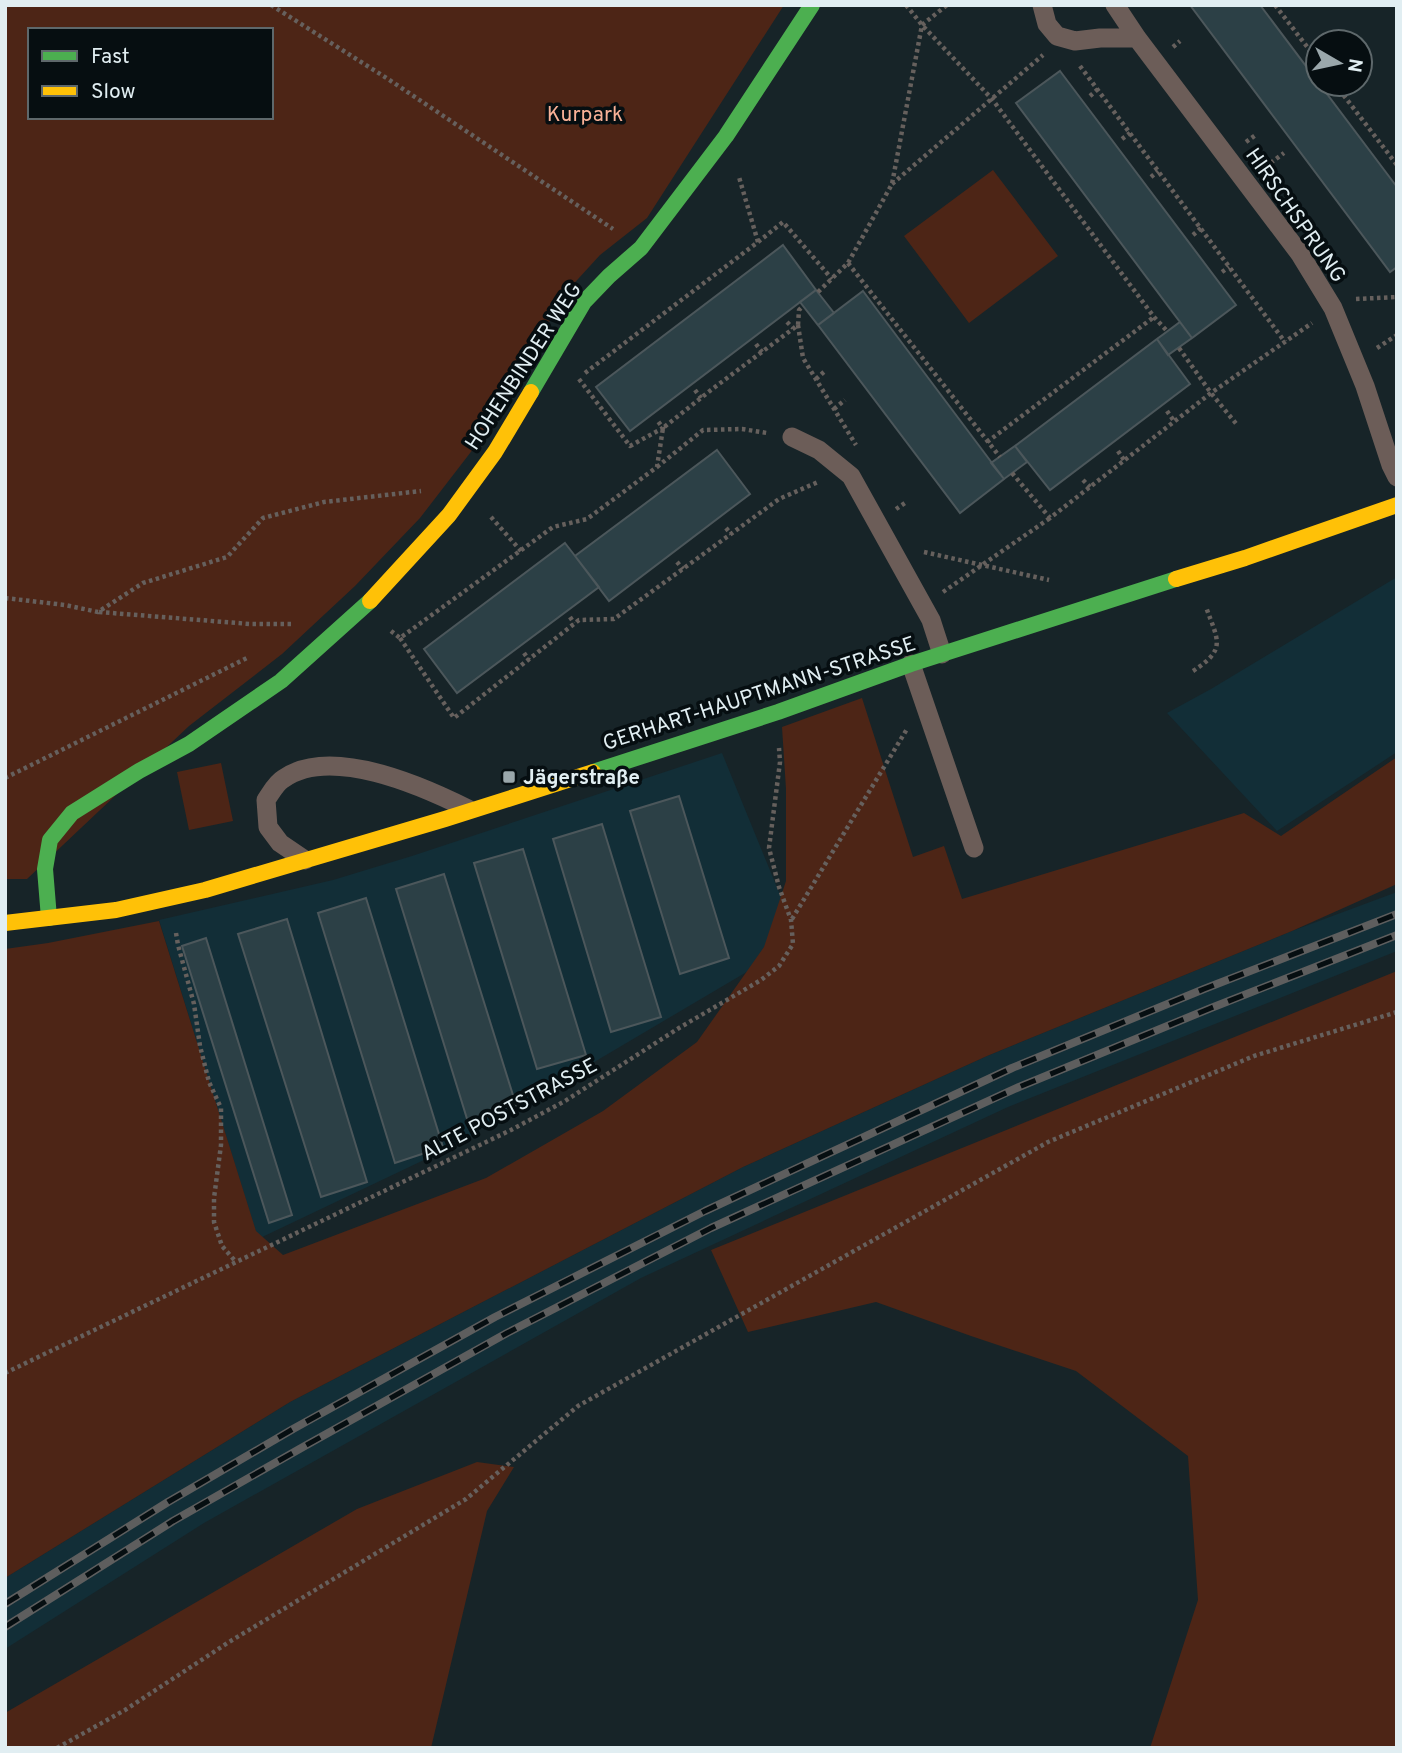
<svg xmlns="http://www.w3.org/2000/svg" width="1402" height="1753" font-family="Overpass,sans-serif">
  <rect width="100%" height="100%" fill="#172428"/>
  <path fill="#122e37" d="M 1397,577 L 1397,752 L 1277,831 L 1167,713 L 1211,689 Z
    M 722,753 L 787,912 L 777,954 L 447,1149 L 258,1239 L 159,920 L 333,880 L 412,856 Z
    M 1397,892 L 1397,951 L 1008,1107 L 641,1278 L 204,1523 L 5,1649 L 5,1578 L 290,1402 L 743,1167 L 987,1056 L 1292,931 Z"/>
  <path fill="#4d2516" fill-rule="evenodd" d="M 5,5 L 784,5 L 647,218 L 600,255 L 568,290 L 477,444 L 420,518 L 355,586 L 282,654 L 189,726 L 27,879 L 5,879 ZM 30,30 L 271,30 L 271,117 L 30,117 Z
    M 993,170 L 1058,256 L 969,323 L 904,236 Z
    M 862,698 L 913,857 L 944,846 L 962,899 L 1244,813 L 1281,836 L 1397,757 L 1397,884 L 1292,931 L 987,1056 L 743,1167 L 290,1402 L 5,1578 L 5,949 L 48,943 L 159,921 L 256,1231 L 283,1255 L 486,1178 L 603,1111 L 697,1042 L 764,947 L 786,881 L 786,789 L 782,727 Z
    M 221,763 L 233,821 L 189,830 L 177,772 Z
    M 1397,971 L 1397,1748 L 1150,1748 L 1198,1600 L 1188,1456 L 1076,1371 L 971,1336 L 876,1302 L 748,1332 L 711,1250 Z
    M 477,1462 L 514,1467 L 487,1511 L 431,1748 L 5,1748 L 5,1713 L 357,1509 Z"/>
  <path fill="#2c4046" stroke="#4c575b" stroke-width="2" d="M 1190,5 L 1260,5 L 1397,187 L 1397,267 L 1390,272 Z
    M 1060,71 L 1236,305 L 1192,338 L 1016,103 Z
    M 783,245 L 816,290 L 630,431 L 596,387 Z
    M 816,290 L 834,313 L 818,325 L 800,302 Z
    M 863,291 L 1004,479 L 960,513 L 818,325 Z
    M 1180,322 L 1192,338 L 1168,355 L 1157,339 Z
    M 1157,339 L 1190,384 L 1050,490 L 1015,446 Z
    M 1015,446 L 1027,462 L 1004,479 L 991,463 Z
    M 717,450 L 750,494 L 609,601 L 575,556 Z
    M 565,543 L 599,587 L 457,693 L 424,649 Z
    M 679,796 L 729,958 L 680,974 L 630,811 Z
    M 602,824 L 661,1017 L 611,1032 L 553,839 Z
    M 523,849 L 586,1055 L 537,1069 L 474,863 Z
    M 444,874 L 517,1108 L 468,1122 L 396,889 Z
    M 366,898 L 443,1147 L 395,1163 L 318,913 Z
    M 287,919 L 367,1182 L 321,1197 L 238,934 Z
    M 206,938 L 292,1215 L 269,1223 L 182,946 Z"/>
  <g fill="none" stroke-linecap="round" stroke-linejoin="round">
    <path stroke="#66605d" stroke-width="4.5" stroke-dasharray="3.5 3.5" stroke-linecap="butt" d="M 271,5 L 388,79 L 613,229
      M 906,5 L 922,25 L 992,99 L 1154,317 L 1167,331
      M 1275,5 L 1318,61
      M 1173,47 L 1180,41
      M 1080,66 L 1285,342
      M 1335,84 L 1397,165
      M 1090,96 L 1098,89
      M 1122,139 L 1130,133
      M 1246,142 L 1257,134
      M 1265,167 L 1284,153
      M 1151,177 L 1158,171
      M 892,184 L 1043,55
      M 1193,235 L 1201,228
      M 758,242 L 783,222 L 832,279
      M 848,263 L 1000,457
      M 1222,272 L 1229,267
      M 818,292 L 848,263 L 892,184 L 922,25 L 947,5
      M 1356,299 L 1397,297
      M 787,322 L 793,328
      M 798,325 L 803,358 L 856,445
      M 756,344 L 762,352
      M 1179,348 L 1211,393 L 1238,426
      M 1377,348 L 1397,335
      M 585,373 L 758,242 L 739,177
      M 579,379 L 630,446 L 663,428 L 657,420
      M 816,379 L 825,371
      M 695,390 L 701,398
      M 834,409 L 845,400
      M 1167,411 L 1174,421
      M 987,442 L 1154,317
      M 1118,451 L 1124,460
      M 657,467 L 703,430 L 742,429 L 767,433
      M 1012,473 L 1050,518 L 1211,393 L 1312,323
      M 1083,480 L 1090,487
      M 896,509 L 905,503
      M 491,517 L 521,551
      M 726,528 L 731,534
      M 924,552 L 1049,580
      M 677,562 L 683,569
      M 943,592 L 1050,518
      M 5,598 L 65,605 L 98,612 L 143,583 L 227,557 L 263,518 L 324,502 L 421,491
      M 99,612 L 250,624 L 293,624
      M 570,617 L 574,623
      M 391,631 L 400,638 L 553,527 L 587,519 L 657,467 L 663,428 L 711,390 L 798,325 L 799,310 L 803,306
      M 400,638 L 454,718 L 579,620 L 614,619 L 779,499 L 818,482
      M 524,653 L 529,660
      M 1193,671 C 1227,649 1218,641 1206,607
      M 5,778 L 249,657
      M 792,919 L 907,729
      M 176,933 L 178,945 L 194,1004 L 200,1046 L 209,1082 L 221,1108 L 221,1145 L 214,1198 L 214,1222 L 222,1246 L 236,1262
      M 5,1373 L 511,1130 L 565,1101 L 679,1028 L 761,980 L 779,966 L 793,944 L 791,920 L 779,887 L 769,848 L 780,762 L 779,748
      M 57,1748 L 125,1710 L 229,1642 L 466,1499 L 578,1406 L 1048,1142 L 1254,1056 L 1397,1012"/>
    <path stroke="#6c5d58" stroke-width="19" d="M 1042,5 L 1047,24 L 1057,36 L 1075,41 L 1100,38 L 1137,38
      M 1115,5 L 1137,38 L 1300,254 L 1333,308 L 1365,386 L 1391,465 L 1397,477
      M 792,437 L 819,450 L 851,476 L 931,620 L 942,654
      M 911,664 L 974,848
      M 305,860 L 280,843 L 268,827 L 266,800 C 271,793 276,783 283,779 C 330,745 422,786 468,809"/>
    <path stroke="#4caf50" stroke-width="16" d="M 531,392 L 584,302 L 609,276 L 641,248 L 726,136 L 812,5
      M 593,772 L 778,712 L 911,664 L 1176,579
      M 49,918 L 45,869 L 50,840 L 72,813 L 139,771 L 189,744 L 281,681 L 370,601"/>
    <path stroke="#ffc107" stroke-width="16" d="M 1176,579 L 1245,558 L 1397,505
      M 370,601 L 449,515 L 495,452 L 531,392
      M 5,923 L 116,910 L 205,890 L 445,819 L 593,772"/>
    <g stroke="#5e5e5e" stroke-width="8">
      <path id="rail" d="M 5,1604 L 168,1502 L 293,1429 L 495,1317 L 705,1211 L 1012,1068 L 1204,989 L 1397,914
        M 5,1627 L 173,1521 L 303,1447 L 507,1333 L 711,1228 L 1019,1087 L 1211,1008 L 1397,935"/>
    </g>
    <use href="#rail" stroke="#060e11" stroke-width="5" stroke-dasharray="16" stroke-linecap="butt"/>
  </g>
  <rect fill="#9aa7ab" stroke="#060e11" stroke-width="2.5" x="502" y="770" width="14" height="14" rx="3.5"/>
  <g text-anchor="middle" stroke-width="7" stroke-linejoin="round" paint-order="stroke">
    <g font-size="21" fill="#f9b197" stroke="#060e11">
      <text x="585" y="121">Kurpark</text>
    </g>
    <g font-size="21" fill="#e1eef2" stroke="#060e11">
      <text transform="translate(1296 215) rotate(55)" y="7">HIRSCHSPRUNG</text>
      <text transform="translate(523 366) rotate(-57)" y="7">HOHENBINDER WEG</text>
      <text transform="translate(759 693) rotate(-18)" y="7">GERHART-HAUPTMANN-STRASSE</text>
      <text transform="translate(509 1109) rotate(-28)" y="7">ALTE POSTSTRASSE</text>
    </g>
    <g font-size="21" font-weight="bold" fill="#e1eef2" stroke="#060e11" text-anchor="start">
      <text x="523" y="784">Jägerstraße</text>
    </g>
  </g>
  <rect width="1402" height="1753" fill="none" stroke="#e1eef2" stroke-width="14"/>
  <rect x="28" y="28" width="245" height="91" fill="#060e11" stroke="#5e686b" stroke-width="2"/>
  <rect x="42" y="51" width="35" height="10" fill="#4caf50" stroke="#5e686b" stroke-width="2"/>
  <text x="91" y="63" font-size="21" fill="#e1eef2">Fast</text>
  <rect x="42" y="86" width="35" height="10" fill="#ffc107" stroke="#5e686b" stroke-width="2"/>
  <text x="91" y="98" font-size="21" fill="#e1eef2">Slow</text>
  <g transform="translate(1339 63) rotate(99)"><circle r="33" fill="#060e11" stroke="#5e686b" stroke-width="2"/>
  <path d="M0-5L12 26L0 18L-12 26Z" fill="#9aa7ab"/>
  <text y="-10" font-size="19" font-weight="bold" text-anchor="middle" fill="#e1eef2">N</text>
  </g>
</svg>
